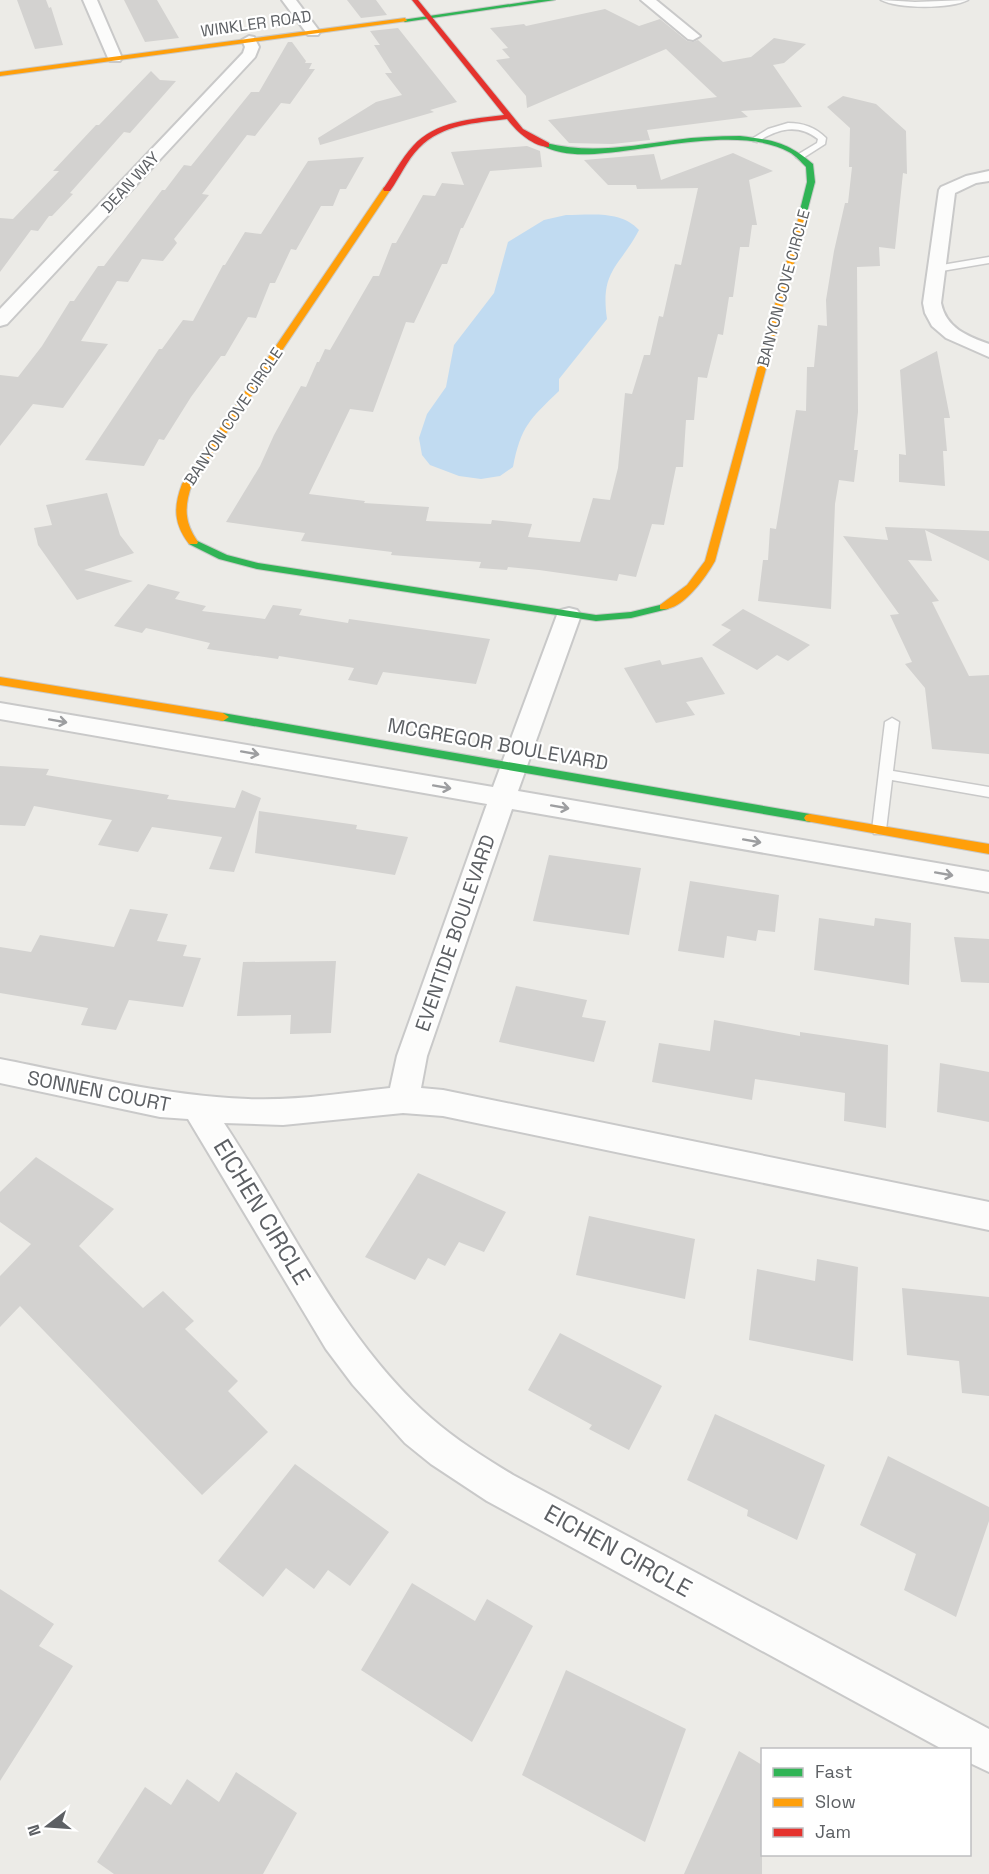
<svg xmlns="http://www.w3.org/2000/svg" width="989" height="1874" font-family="'Space Grotesk',sans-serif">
  <rect width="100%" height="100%" fill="#ecebe7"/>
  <path fill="#c1dbf1" d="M 566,215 C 591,215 621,210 639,230 C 619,268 600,270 607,319 L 559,379 L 559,391 C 530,419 521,426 513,467 L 500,476 L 481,479 L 459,476 L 430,465 L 422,455 L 419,438 L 427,414 L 446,387 L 454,345 L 494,293 L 508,242 L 544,220 Z"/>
  <path fill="#d3d2d0" d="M 17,0 L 46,0 L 49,8 L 51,7 L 63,45 L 35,49 Z
    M 124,0 L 157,0 L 179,38 L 145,42 Z
    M 347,0 L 376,0 L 387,15 L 361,18 Z
    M 605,9 L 639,26 L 660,19 L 687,41 L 693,42 L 698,40 L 723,62 L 751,57 L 774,38 L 806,44 L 784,63 L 773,65 L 802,107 L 741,111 L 748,117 L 647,130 L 650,140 L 612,144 L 569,143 L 548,120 L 717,97 L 666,49 L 527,108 L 526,96 L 496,60 L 510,58 L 502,49 L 508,48 L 490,28 L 524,24 L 526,26 Z
    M 398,28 L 457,102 L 430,110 L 434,112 L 320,145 L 318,138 L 376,102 L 402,95 L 385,73 L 392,73 L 374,45 L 380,45 L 370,31 Z
    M 288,42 L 292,42 L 306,61 L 305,63 L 312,63 L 309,69 L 315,69 L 290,104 L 281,103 L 255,136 L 247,135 L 202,194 L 209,195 L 174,239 L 177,243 L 163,261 L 142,259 L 128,282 L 117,281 L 81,341 L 108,344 L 63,408 L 33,404 L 0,446 L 0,375 L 18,377 L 42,346 L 70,301 L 74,301 L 98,266 L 104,266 L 162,190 L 165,190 L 184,165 L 191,166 L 251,92 L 259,92 Z
    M 151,71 L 160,80 L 176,81 L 130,133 L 124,132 L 70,193 L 73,194 L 52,216 L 49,216 L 38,231 L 31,230 L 0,272 L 0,218 L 13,219 L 59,171 L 53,171 L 96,125 L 99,125 Z
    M 843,96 L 876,104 L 906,131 L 907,174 L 903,173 L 895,249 L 879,247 L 880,266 L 857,267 L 858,412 L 854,450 L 858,450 L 854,482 L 839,480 L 835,504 L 831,609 L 758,601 L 763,560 L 768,560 L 770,528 L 776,529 L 796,410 L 806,411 L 807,367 L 814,367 L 818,325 L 827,326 L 826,300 L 834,251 L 845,203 L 848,203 L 852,167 L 849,167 L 850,128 L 827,107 Z
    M 527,146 L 540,151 L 542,167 L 490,171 L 463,228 L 461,228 L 447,264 L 442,264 L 414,323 L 406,322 L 373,412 L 350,409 L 309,494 L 365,501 L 364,503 L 429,507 L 426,521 L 491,524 L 492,520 L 532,524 L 528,537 L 580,542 L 593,498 L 610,500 L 618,468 L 625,393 L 632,394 L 644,355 L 650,355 L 659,316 L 663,317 L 675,264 L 681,265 L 698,188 L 637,189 L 636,185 L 608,185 L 584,160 L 654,154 L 661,180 L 733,153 L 773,171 L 749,180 L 757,225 L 752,225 L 749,247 L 740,247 L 733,297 L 729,297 L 723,335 L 718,334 L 707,378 L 698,377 L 694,420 L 686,420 L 683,467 L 676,467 L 664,525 L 652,524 L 636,577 L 619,574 L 617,581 L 539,570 L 508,567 L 507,570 L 479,568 L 481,562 L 391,555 L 392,552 L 301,541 L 305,533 L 226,522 L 260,466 L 274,435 L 301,386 L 306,387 L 317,362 L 319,362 L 325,349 L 330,350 L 373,276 L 379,276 L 392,243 L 396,243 L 423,195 L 435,196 L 442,183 L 464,185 L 451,152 Z
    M 364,157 L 346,189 L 340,189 L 333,206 L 321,206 L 296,250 L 291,249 L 275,283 L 270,283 L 256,318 L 248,317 L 225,356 L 221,356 L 191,397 L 164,440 L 159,439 L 144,466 L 85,460 L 159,349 L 162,349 L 183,320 L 193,321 L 223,265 L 225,265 L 245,232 L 261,234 L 308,161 Z
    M 937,351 L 950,418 L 944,418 L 947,451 L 943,451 L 945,486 L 899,482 L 899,454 L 906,455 L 900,370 Z
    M 107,493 L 120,535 L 134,553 L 84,570 L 133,581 L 77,600 L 38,545 L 34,528 L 52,525 L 46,505 Z
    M 885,527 L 989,531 L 989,561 L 925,530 L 932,561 L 908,560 L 939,601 L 932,602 L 969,676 L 989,675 L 989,754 L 932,749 L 925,688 L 905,664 L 912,662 L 890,615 L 899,614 L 843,536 L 888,540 Z
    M 148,584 L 180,592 L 175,599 L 206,606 L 202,611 L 265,619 L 273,605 L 302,609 L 299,615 L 348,623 L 349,619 L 490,639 L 476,684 L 383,672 L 377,685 L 348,680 L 354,668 L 279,656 L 278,659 L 207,649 L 210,643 L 146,628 L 142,633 L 114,626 Z
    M 743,609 L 810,645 L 788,661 L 777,655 L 757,670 L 712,645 L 731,630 L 721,625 Z
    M 702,657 L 725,694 L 686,702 L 695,715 L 656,723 L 624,668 L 660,660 L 662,665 Z
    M 0,766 L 49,769 L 46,775 L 169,795 L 167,799 L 235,808 L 242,790 L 261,798 L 234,872 L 209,869 L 222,837 L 152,827 L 138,852 L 98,845 L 112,820 L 34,806 L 25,826 L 0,825 Z
    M 259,811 L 357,825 L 356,829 L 408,837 L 395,875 L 255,853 Z
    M 549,855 L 641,868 L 629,935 L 533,921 Z
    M 690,881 L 779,895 L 775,932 L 758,930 L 756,941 L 727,936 L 724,958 L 678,951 Z
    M 130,909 L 168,914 L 157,941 L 187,945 L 183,956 L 201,958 L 183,1007 L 129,1000 L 116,1030 L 81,1025 L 88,1008 L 0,993 L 0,947 L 31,952 L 40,935 L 114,947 Z
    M 819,918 L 874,926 L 875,918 L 911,923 L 909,985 L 814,970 Z
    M 954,937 L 989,939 L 989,983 L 961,982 Z
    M 336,961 L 331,1033 L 290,1034 L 291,1015 L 237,1016 L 243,962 Z
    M 516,986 L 587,1000 L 582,1017 L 606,1021 L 594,1062 L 499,1042 Z
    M 714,1020 L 800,1036 L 800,1032 L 888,1045 L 886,1128 L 844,1121 L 845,1093 L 755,1079 L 752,1100 L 652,1082 L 659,1043 L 710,1051 Z
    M 940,1063 L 989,1072 L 989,1122 L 937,1112 Z
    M 36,1157 L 114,1209 L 79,1246 L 143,1308 L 163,1291 L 194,1321 L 185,1329 L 238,1381 L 228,1391 L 268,1432 L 202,1495 L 20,1306 L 0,1327 L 0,1276 L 31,1244 L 0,1222 L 0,1192 Z
    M 418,1173 L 506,1212 L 484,1252 L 459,1242 L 445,1266 L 428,1258 L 415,1280 L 365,1257 Z
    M 589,1216 L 695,1239 L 685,1299 L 576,1275 Z
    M 817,1259 L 858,1267 L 853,1361 L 749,1340 L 757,1269 L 815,1281 Z
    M 902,1288 L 989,1297 L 989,1396 L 962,1393 L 959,1361 L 907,1355 Z
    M 560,1333 L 662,1386 L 629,1450 L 589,1429 L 592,1425 L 528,1390 Z
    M 715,1414 L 825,1465 L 797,1540 L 747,1516 L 748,1510 L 687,1480 Z
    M 888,1456 L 989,1507 L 989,1521 L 956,1617 L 904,1590 L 916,1554 L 860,1525 Z
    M 295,1464 L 389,1532 L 350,1586 L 328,1570 L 314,1589 L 286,1568 L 263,1597 L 218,1561 Z
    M 412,1583 L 475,1621 L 487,1599 L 533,1626 L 472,1742 L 361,1670 Z
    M 0,1589 L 54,1624 L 39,1646 L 73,1666 L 0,1781 Z
    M 566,1670 L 686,1729 L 645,1842 L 522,1775 Z
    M 739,1751 L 762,1765 L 762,1874 L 684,1874 Z
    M 236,1772 L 297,1813 L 263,1874 L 114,1874 L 97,1862 L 145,1787 L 171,1805 L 187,1779 L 219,1802 Z"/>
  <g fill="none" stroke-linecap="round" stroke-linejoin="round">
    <g stroke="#c9c9c9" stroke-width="3">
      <path id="lane" d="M 881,0 L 915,2 L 968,0 C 951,9 898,9 881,0 Z
        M 788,123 C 803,123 815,127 826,138 L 825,144 L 800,160 L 796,157 L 797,155 L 817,143 L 818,139 C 797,123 778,129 757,142 L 750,140 L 768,129 Z
        M 989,257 L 989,263 L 936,272 L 931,269 L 936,266 Z
        M 892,718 L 899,722 L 893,771 L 989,787 L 989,797 L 892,780 L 886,830 L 884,834 L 874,834 L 872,830 L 885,722 Z"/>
    </g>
    <g stroke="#c9c9c9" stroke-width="4">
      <path id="street" d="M 83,0 L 97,0 L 122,58 L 120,61 L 110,61 L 108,58 Z
        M 282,0 L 296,0 L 320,32 L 318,35 L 308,35 Z
        M 641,0 L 656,0 L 700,36 L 693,40 L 688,39 Z
        M 249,36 L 254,37 L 259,47 L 255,57 L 7,324 L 0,326 L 0,309 L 243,53 L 245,47 L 242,40 Z
        M 989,171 L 989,181 L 976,183 L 955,193 L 941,303 C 946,328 967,336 989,344 L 989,357 L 946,338 L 932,326 L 925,313 L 923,303 L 939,190 L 941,187 L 966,176 Z
        M 569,608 L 577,610 L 581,615 L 518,791 L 989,872 L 989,892 L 512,809 L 427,1056 L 421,1088 L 443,1090 L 989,1202 L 989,1230 L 443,1116 L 403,1113 L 283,1125 L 224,1123 C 290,1222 340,1338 431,1418 C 456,1440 485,1458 513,1475 L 989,1729 L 989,1772 L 970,1763 L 970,1750 L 944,1750 L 487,1501 L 431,1464 L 405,1443 L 353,1385 L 326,1349 L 188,1119 L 160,1117 L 0,1083 L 0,1059 C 82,1075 164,1096 248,1099 C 296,1101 343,1093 390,1088 L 397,1056 L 487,804 L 0,719 L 0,703 L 493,787 L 557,615 L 561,610 Z"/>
    </g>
    <g stroke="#c9c9c8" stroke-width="2">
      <path id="fast" d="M 538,0 L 555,0 L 405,22 L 402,20 Z
        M 740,136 C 773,140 787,142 813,164 L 815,182 L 806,216 L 799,214 L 807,182 L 806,167 C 801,162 795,155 789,152 C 742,126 656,149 605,153 C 586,155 559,156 542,145 L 546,143 C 590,154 631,146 675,140 C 696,137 718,136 740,136 Z
        M 193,539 L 227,555 L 258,563 L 596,615 L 631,612 L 664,604 L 669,607 L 668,609 L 631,618 L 596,621 L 257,569 L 219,559 L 189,544 L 189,540 Z
        M 223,713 L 810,814 L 816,818 L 810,822 L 219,720 L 217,717 Z"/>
    </g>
    <g stroke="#c9c9c8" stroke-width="2">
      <path id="slow" d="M 405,18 L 407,21 L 0,76 L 0,72 Z
        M 384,187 L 391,189 L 192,484 C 184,507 184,522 198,542 L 197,544 L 189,544 C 174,524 173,508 182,484 Z
        M 800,212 L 807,214 L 715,561 C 706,577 681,613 660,609 L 660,605 L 687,585 L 705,561 Z
        M 0,677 L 223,713 L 229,717 L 223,721 L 0,685 Z
        M 810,814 L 989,844 L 989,854 L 806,821 L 804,818 L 806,815 Z"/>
    </g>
    <g stroke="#c9c9c8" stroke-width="2">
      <path id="jam" d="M 412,0 L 418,0 L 523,129 L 549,143 L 549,147 C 533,147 516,131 507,119 C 476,123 442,124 419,148 C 407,160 400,177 390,191 L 384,191 L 383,189 C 393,175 401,159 413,146 C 435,121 472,119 504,115 Z"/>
    </g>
    <use href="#lane" fill="#fcfcfb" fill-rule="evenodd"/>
    <use href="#street" fill="#fcfcfb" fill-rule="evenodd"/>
    <use href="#fast" fill="#30b455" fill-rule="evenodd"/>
    <use href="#slow" fill="#ff9f0a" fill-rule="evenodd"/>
    <use href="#jam" fill="#e5322d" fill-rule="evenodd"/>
  </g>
  <defs><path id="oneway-shaft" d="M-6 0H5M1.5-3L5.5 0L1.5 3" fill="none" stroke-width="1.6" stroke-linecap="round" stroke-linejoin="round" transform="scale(1.5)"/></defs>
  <g stroke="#9d9ea0">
    <use href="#oneway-shaft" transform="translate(58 721) rotate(10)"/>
    <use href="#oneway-shaft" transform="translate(250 753) rotate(10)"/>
    <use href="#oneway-shaft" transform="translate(442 787) rotate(10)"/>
    <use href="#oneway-shaft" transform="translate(560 807) rotate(10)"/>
    <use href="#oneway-shaft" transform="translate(752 841) rotate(10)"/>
    <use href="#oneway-shaft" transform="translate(944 874) rotate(10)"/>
  </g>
  <g text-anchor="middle" stroke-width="4.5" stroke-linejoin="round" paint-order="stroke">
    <g font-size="16" fill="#5d6064" stroke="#fff">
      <text transform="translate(256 23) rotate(-8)" y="6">WINKLER ROAD</text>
      <text transform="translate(130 182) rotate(-47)" y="6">DEAN WAY</text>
      <text transform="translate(783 288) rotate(-75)" y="6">BANYON COVE CIRCLE</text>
      <text transform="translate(233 416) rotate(-56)" y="6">BANYON COVE CIRCLE</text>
    </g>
    <g font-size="20" fill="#5d6064" stroke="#fff">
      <text transform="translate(498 744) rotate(10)" y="7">MCGREGOR BOULEVARD</text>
      <text transform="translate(455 933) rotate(-71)" y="7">EVENTIDE BOULEVARD</text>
      <text transform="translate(99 1091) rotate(11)" y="7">SONNEN COURT</text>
    </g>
    <g font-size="24" fill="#5d6064" stroke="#fff">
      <text transform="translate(262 1212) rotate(59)" y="8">EICHEN CIRCLE</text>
      <text transform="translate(618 1551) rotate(29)" y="8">EICHEN CIRCLE</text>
    </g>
  </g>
  <rect x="761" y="1748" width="210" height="108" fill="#ffffff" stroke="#bebfc1" stroke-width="1.5"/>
  <rect x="773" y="1768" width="30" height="9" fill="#30b455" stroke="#bebfc1" stroke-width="1.5"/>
  <text x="815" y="1778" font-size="18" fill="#5d6064">Fast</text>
  <rect x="773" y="1798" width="30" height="9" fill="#ff9f0a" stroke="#bebfc1" stroke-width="1.5"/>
  <text x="815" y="1808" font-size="18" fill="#5d6064">Slow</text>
  <rect x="773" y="1828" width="30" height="9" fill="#e5322d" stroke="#bebfc1" stroke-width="1.5"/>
  <text x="815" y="1838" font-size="18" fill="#5d6064">Jam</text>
  <g transform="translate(48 1826) rotate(253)" stroke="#ffffff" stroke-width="4.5" paint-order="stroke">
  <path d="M0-4.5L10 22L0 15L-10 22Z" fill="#5d6064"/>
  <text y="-9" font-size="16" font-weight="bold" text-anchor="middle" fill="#5d6064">N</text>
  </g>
</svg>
